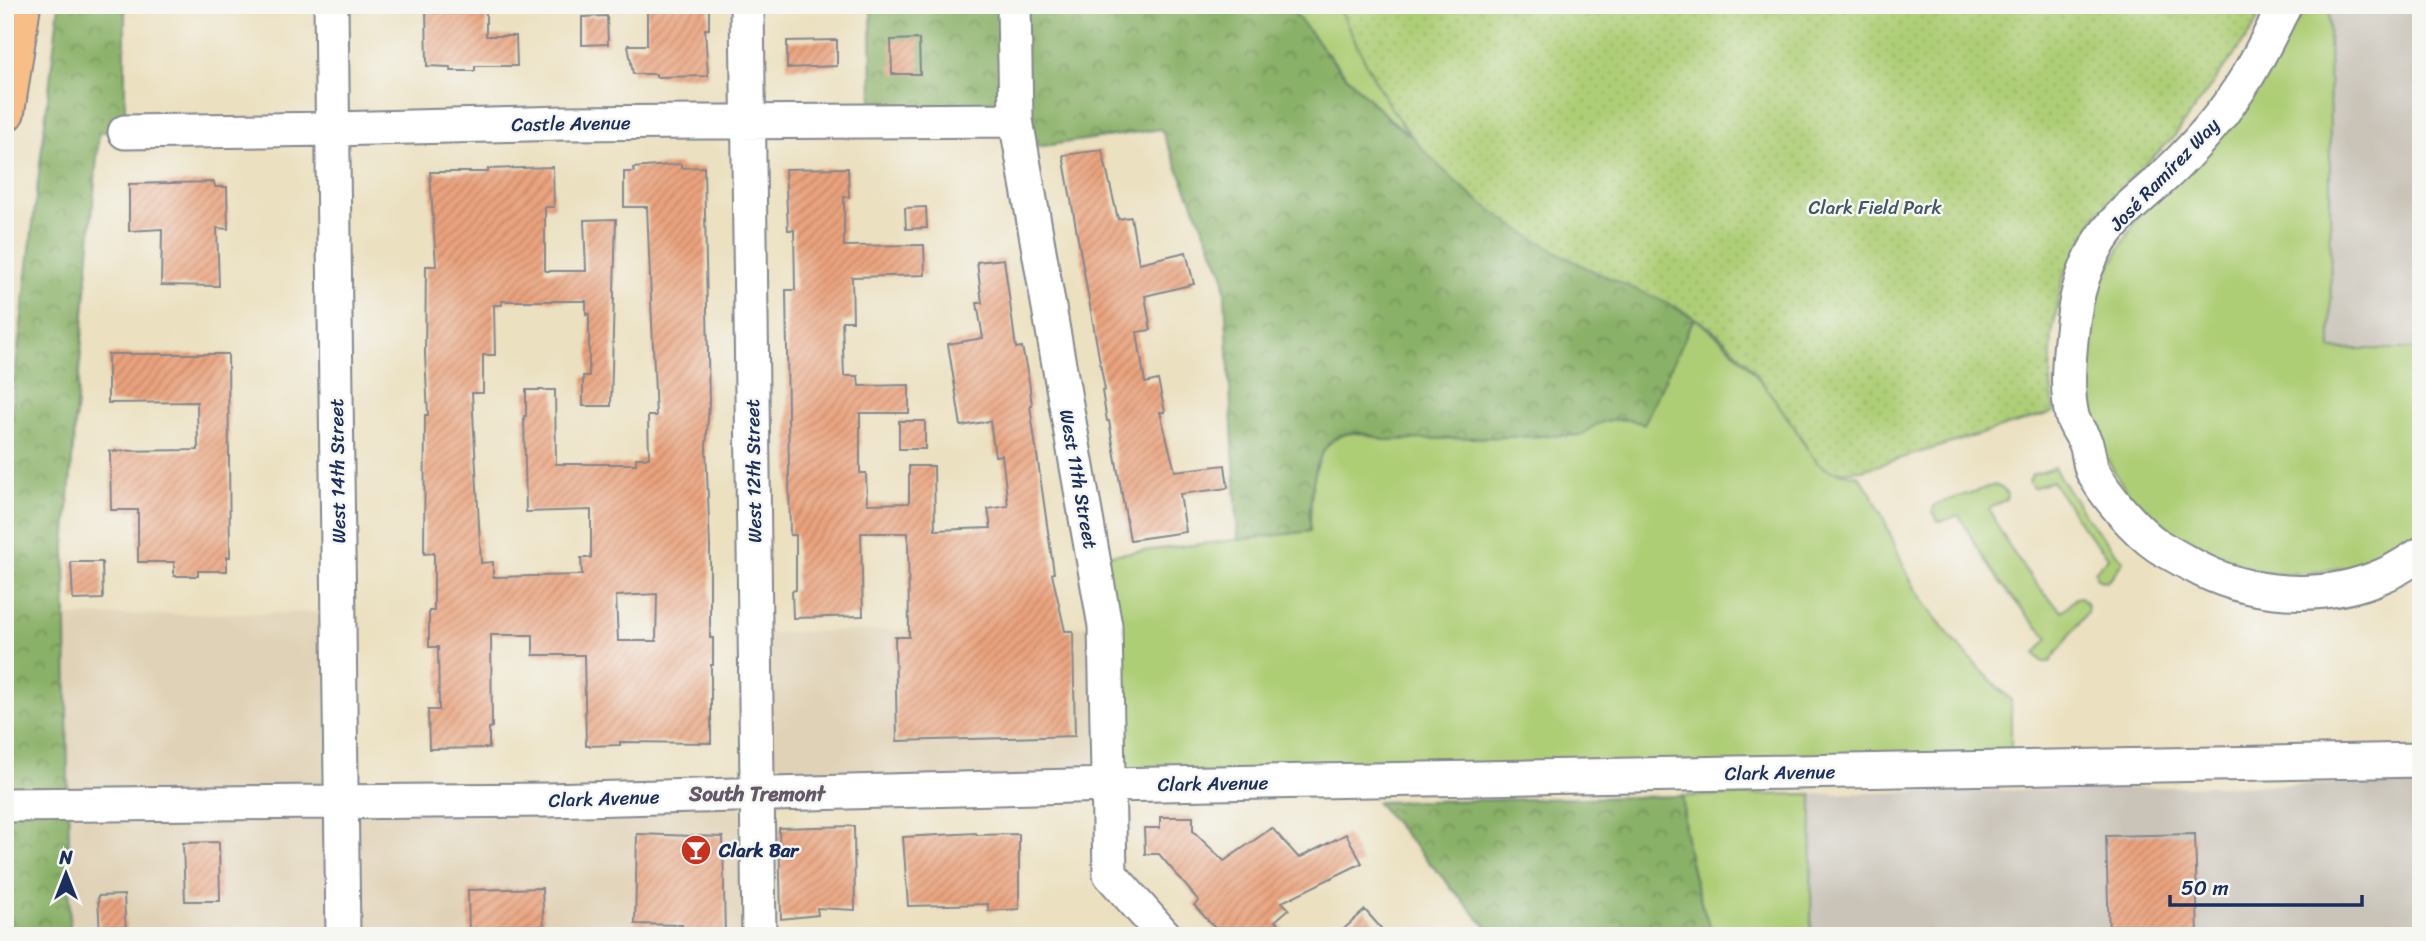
<svg xmlns="http://www.w3.org/2000/svg" width="2426" height="941" font-family="Sriracha,sans-serif">
  <defs>
    <pattern id="forest-crowns" width="20" height="18" patternUnits="userSpaceOnUse" patternTransform="scale(1.75)"><rect width="20" height="18" fill="#8ab167"/><path d="M2 6a3 3 0 1 1 6 0M12 15a3 3 0 1 1 6 0" fill="none" stroke="#709058"/></pattern>
    <pattern id="park-dots" width="8" height="8" patternUnits="userSpaceOnUse" patternTransform="scale(1.75)"><rect width="8" height="8" fill="#aece76"/><path d="M2 2h.1M6 6h.1" fill="none" stroke="#95b168" stroke-width="1.8" stroke-linecap="round"/></pattern>
    <pattern id="building-hatch" width="6" height="6" patternUnits="userSpaceOnUse" patternTransform="scale(1.75)"><rect width="6" height="6" fill="#eba37d"/><path d="M-1 1l2-2M0 6l6-6M5 7l2-2" fill="none" stroke="#be856a"/></pattern>
  </defs>
  <rect width="100%" height="100%" fill="#f6f6f2"/>
  <filter id="ink" filterUnits="userSpaceOnUse"><feTurbulence type="fractalNoise" baseFrequency=".0143" numOctaves="2"/><feDisplacementMap in="SourceGraphic" scale="14" xChannelSelector="R" yChannelSelector="G"/><feConvolveMatrix kernelMatrix="1 2 1 2 8 2 1 2 1" color-interpolation-filters="sRGB"/></filter>
  <filter id="wash" filterUnits="userSpaceOnUse"><feTurbulence type="fractalNoise" baseFrequency=".00686" numOctaves="4" result="noise"/><feDisplacementMap in="SourceGraphic" scale="28" xChannelSelector="R" yChannelSelector="G"/><feGaussianBlur stdDeviation="1.57" result="paint"/><feColorMatrix in="noise" values="0 0 0 0 0 0 0 0 0 0 0 0 0 0 0 0 0 1.4 0 .05"/><feComposite in="paint" operator="in"/></filter>
  <g filter="url(#wash)">
    <rect width="100%" height="100%" fill="#ebe0bf"/>
    <path fill="#e0d2b6" d="M 339,612 L 342,803 L 756,794 L 755,633 L 1105,626 L 1109,785 L 757,794 L 759,936 L 70,936 L 66,616 Z"/>
    <path fill="#c9c3b8" d="M 2329,5 L 2421,5 L 2421,349 L 2331,350 Z
      M 2421,782 L 2421,936 L 1811,936 L 1812,794 Z"/>
    <path fill="#aece76" stroke="#647e6a" stroke-width="2" d="M 1288,5 L 1338,5 C 1361,54 1382,95 1415,138 C 1364,103 1327,53 1288,5 Z
      M 2297,5 L 2329,5 L 2331,349 L 2421,349 L 2421,534 L 2384,556 L 2348,567 L 2307,573 L 2278,574 L 2241,570 L 2208,555 L 2176,536 L 2126,491 L 2099,446 L 2087,400 L 2083,363 L 2085,340 L 2098,287 L 2135,222 Z
      M 1694,318 C 1736,348 1760,378 1789,419 C 1797,431 1809,456 1819,463 C 1831,473 1845,473 1859,476 C 1885,508 1893,550 1914,586 C 1940,629 1975,665 2011,700 L 2011,767 L 1109,785 L 1093,557 L 1310,531 C 1310,482 1314,410 1384,440 L 1581,435 C 1599,418 1621,416 1644,424 Z
      M 2054,468 L 2087,518 L 2123,561 L 2113,576 L 2106,582 L 2097,579 L 2095,571 L 2109,557 L 2083,528 L 2052,481 L 2033,488 L 2029,482 L 2032,475 Z
      M 1995,485 L 2003,489 L 2007,495 L 2006,499 L 1989,509 C 2007,547 2031,582 2062,611 L 2076,598 L 2081,597 L 2088,605 L 2087,612 L 2050,662 L 2043,662 L 2035,654 L 2048,638 C 2009,598 1985,564 1959,515 L 1943,521 L 1938,521 L 1933,511 L 1934,506 L 1939,503 Z
      M 1812,794 L 1811,936 L 1714,936 C 1695,893 1683,843 1683,796 Z"/>
    <path fill="url(#forest-crowns)" stroke="#527062" stroke-width="2" d="M 59,5 L 125,5 L 125,132 L 99,132 L 65,546 L 70,936 L 5,936 L 5,529 L 14,383 Z
      M 871,5 L 1288,5 L 1341,71 L 1391,121 L 1418,141 L 1468,193 L 1522,231 L 1580,264 L 1663,301 L 1694,318 L 1644,424 C 1622,416 1599,418 1582,435 L 1384,440 C 1315,410 1309,482 1310,531 L 1238,540 L 1224,276 L 1161,129 L 1021,149 L 1016,120 L 872,120 Z
      M 1683,796 C 1683,843 1695,893 1714,936 L 1494,936 L 1376,802 Z"/>
    <path fill="url(#park-dots)" stroke="#647e6a" stroke-width="2" d="M 1338,5 L 2263,5 L 2253,29 L 2172,139 L 2129,180 L 2096,215 L 2063,278 L 2052,333 L 2050,372 L 2054,412 L 1862,470 C 1853,470 1839,473 1831,471 C 1827,469 1820,465 1817,462 C 1809,455 1804,440 1797,431 C 1774,398 1751,363 1720,336 C 1679,301 1626,288 1579,264 C 1504,225 1431,173 1386,100 C 1368,69 1353,37 1338,5 Z"/>
    <g id="blocks">
      <path fill="url(#building-hatch)" fill-rule="evenodd" d="M 426,5 L 486,5 L 486,36 L 516,36 L 517,66 L 475,66 L 475,71 L 451,71 L 450,67 L 427,66 Z
        M 647,5 L 709,5 L 709,29 L 705,29 L 708,76 L 656,77 L 656,74 L 633,74 L 628,45 L 647,45 Z
        M 607,16 L 608,44 L 582,45 L 582,17 Z
        M 919,39 L 920,74 L 892,74 L 891,40 Z
        M 837,40 L 837,66 L 787,68 L 787,41 Z
        M 1102,150 L 1118,219 L 1131,217 L 1139,263 L 1186,252 L 1194,284 L 1145,296 L 1151,330 L 1137,332 L 1145,383 L 1158,380 L 1165,412 L 1160,412 L 1175,471 L 1225,465 L 1228,488 L 1180,494 L 1186,532 L 1130,540 L 1109,421 L 1107,421 L 1102,391 L 1105,390 L 1063,155 Z
        M 681,164 L 681,168 L 704,167 L 709,403 L 706,448 L 710,546 L 710,638 L 713,638 L 713,665 L 711,665 L 711,743 L 620,742 L 620,745 L 586,746 L 584,655 L 533,655 L 533,635 L 491,635 L 492,727 L 489,728 L 489,748 L 429,749 L 428,710 L 439,710 L 438,647 L 429,647 L 429,611 L 434,611 L 434,553 L 424,554 L 425,415 L 428,415 L 425,355 L 426,266 L 436,266 L 430,172 L 488,172 L 488,169 L 553,167 L 554,207 L 545,207 L 545,271 L 586,271 L 584,220 L 616,219 L 611,406 L 583,406 L 583,376 L 589,376 L 589,314 L 586,315 L 586,301 L 502,301 L 502,305 L 494,305 L 495,355 L 483,355 L 483,393 L 472,393 L 481,563 L 493,562 L 493,577 L 582,575 L 581,558 L 591,558 L 591,510 L 526,512 L 524,416 L 526,416 L 526,390 L 555,390 L 556,464 L 636,464 L 636,458 L 649,458 L 648,416 L 656,416 L 647,207 L 624,207 L 624,172 L 634,172 L 633,168 ZM 657,594 L 656,641 L 618,641 L 616,596 Z
        M 848,168 L 849,197 L 844,197 L 844,246 L 924,245 L 925,275 L 852,277 L 853,321 L 842,321 L 844,376 L 858,376 L 859,386 L 909,385 L 909,413 L 860,413 L 860,473 L 866,473 L 867,504 L 909,503 L 909,466 L 934,466 L 935,530 L 991,528 L 988,509 L 1008,506 L 1002,455 L 995,456 L 990,421 L 961,426 L 948,344 L 983,338 L 977,303 L 982,303 L 977,262 L 1004,259 L 1016,348 L 1022,347 L 1029,381 L 1032,406 L 1030,406 L 1054,573 L 1052,574 L 1065,631 L 1073,631 L 1075,736 L 897,741 L 895,637 L 909,637 L 908,533 L 861,533 L 863,616 L 793,618 L 792,591 L 796,590 L 796,535 L 790,535 L 786,290 L 795,290 L 794,230 L 788,230 L 785,169 Z
        M 214,182 L 215,187 L 227,187 L 228,229 L 217,228 L 219,286 L 161,285 L 162,229 L 129,231 L 129,184 Z
        M 926,207 L 927,228 L 906,229 L 905,208 Z
        M 108,354 L 228,354 L 230,557 L 227,557 L 227,571 L 198,571 L 198,576 L 174,576 L 174,562 L 138,562 L 138,510 L 111,510 L 110,451 L 198,450 L 197,402 L 108,403 Z
        M 899,421 L 925,421 L 925,449 L 899,449 Z
        M 71,562 L 102,562 L 103,599 L 73,600 Z
        M 1160,817 L 1193,817 L 1193,831 L 1224,861 L 1272,828 L 1299,858 L 1346,834 L 1362,863 L 1282,902 L 1289,909 L 1275,921 L 1291,936 L 1222,936 L 1194,905 L 1199,901 L 1159,854 L 1145,854 L 1144,828 L 1160,828 Z
        M 854,826 L 855,910 L 817,908 L 818,915 L 781,919 L 779,828 Z
        M 976,833 L 977,835 L 1019,834 L 1019,909 L 988,911 L 988,904 L 908,906 L 903,837 Z
        M 637,834 L 723,837 L 725,936 L 682,936 L 682,925 L 635,924 Z
        M 2195,834 L 2198,936 L 2109,936 L 2106,836 Z
        M 219,842 L 220,901 L 185,901 L 183,843 Z
        M 542,888 L 544,931 L 469,933 L 468,890 Z
        M 124,895 L 126,936 L 100,936 L 98,896 Z
        M 1365,910 L 1388,936 L 1336,936 Z"/>
    </g>
  </g>
  <g filter="url(#ink)">
    <use href="#blocks" fill-opacity="0" stroke="#83888e" stroke-width="2"/>
    <g fill="none" stroke-linecap="round" stroke-linejoin="round">
      <g stroke="#83888e" stroke-width="37">
        <path id="minor" d="M 331,5 L 343,936
          M 747,5 L 759,936
          M 1014,5 L 1016,120 L 1105,626 L 1110,874 L 1165,936
          M 2285,5 C 2272,30 2260,56 2245,80 C 2226,111 2201,140 2175,166 C 2151,190 2123,209 2103,237 C 2084,264 2075,299 2072,331 C 2069,358 2066,390 2072,416 C 2075,427 2082,434 2086,444 C 2089,452 2089,462 2092,470 C 2104,494 2136,531 2158,546 C 2168,552 2179,558 2190,564 C 2248,597 2323,602 2384,575 C 2397,570 2409,561 2421,554
          M 125,132 L 333,129 L 565,123 L 1016,120
          M 5,805 L 546,800 L 1109,785 L 2421,760"/>
      </g>
      <g stroke="#83888e" stroke-width="42">
        <path id="highway" d="M 5,112 L 21,5"/>
      </g>
      <use href="#minor" stroke="#fff" stroke-width="33"/>
      <use href="#highway" stroke="#f7be87" stroke-width="38"/>
    </g>
  </g>
  <defs>
    <g id="bar-disc" transform="scale(1.575)"><circle r="9.5" fill="#c8321e" stroke="#f6f6f2"/><path d="M-6-5H6L.8 .8V4.5H3.5V6h-7V4.5H-.8V.8Z" fill="#fff"/></g>
  </defs>
  <g fill-rule="evenodd">
    <use href="#bar-disc" x="696" y="850"/>
  </g>
  <g text-anchor="middle" stroke-width="5" stroke-linejoin="round" paint-order="stroke">
    <g font-size="19" fill="#1b2f5e" stroke="#f6f6f2">
      <text transform="translate(571 123) rotate(-1)" y="7">Castle Avenue</text>
      <text transform="translate(2164 174) rotate(-46)" y="7">José Ramírez Way</text>
      <text transform="translate(337 471) rotate(-91)" y="7">West 14th Street</text>
      <text transform="translate(753 471) rotate(-91)" y="7">West 12th Street</text>
      <text transform="translate(1079 479) rotate(80)" y="7">West 11th Street</text>
      <text transform="translate(1780 772) rotate(-1)" y="7">Clark Avenue</text>
      <text transform="translate(1213 783) rotate(-1)" y="7">Clark Avenue</text>
      <text transform="translate(604 798) rotate(-2)" y="7">Clark Avenue</text>
    </g>
    <g font-size="19" fill="#405764" stroke="#f6f6f2">
      <text x="1875" y="214">Clark Field Park</text>
    </g>
    <g font-size="19" font-weight="bold" fill="#1b2f5e" stroke="#f6f6f2" text-anchor="start">
      <text x="719" y="857">Clark Bar</text>
    </g>
    <g font-size="21" font-weight="bold" fill="#645869" stroke="#f6f6f2">
      <text x="757" y="801">South Tremont</text>
    </g>
  </g>
  <rect width="2426" height="941" fill="none" stroke="#f6f6f2" stroke-width="28"/>
  <g transform="translate(66 874)" stroke="#f6f6f2" stroke-width="5" paint-order="stroke">
  <path d="M0-5L12 26L0 18L-12 26Z" fill="#1b2f5e"/>
  <text y="-10" font-size="19" font-weight="bold" text-anchor="middle" fill="#1b2f5e">N</text>
  </g>
  <path d="M2170 895v10h192v-10" fill="none" stroke="#1b2f5e" stroke-width="3.5"/>
  <text x="2181" y="895" font-size="21" fill="#1b2f5e" stroke="#f6f6f2" stroke-width="5" paint-order="stroke">50 m</text>
</svg>
